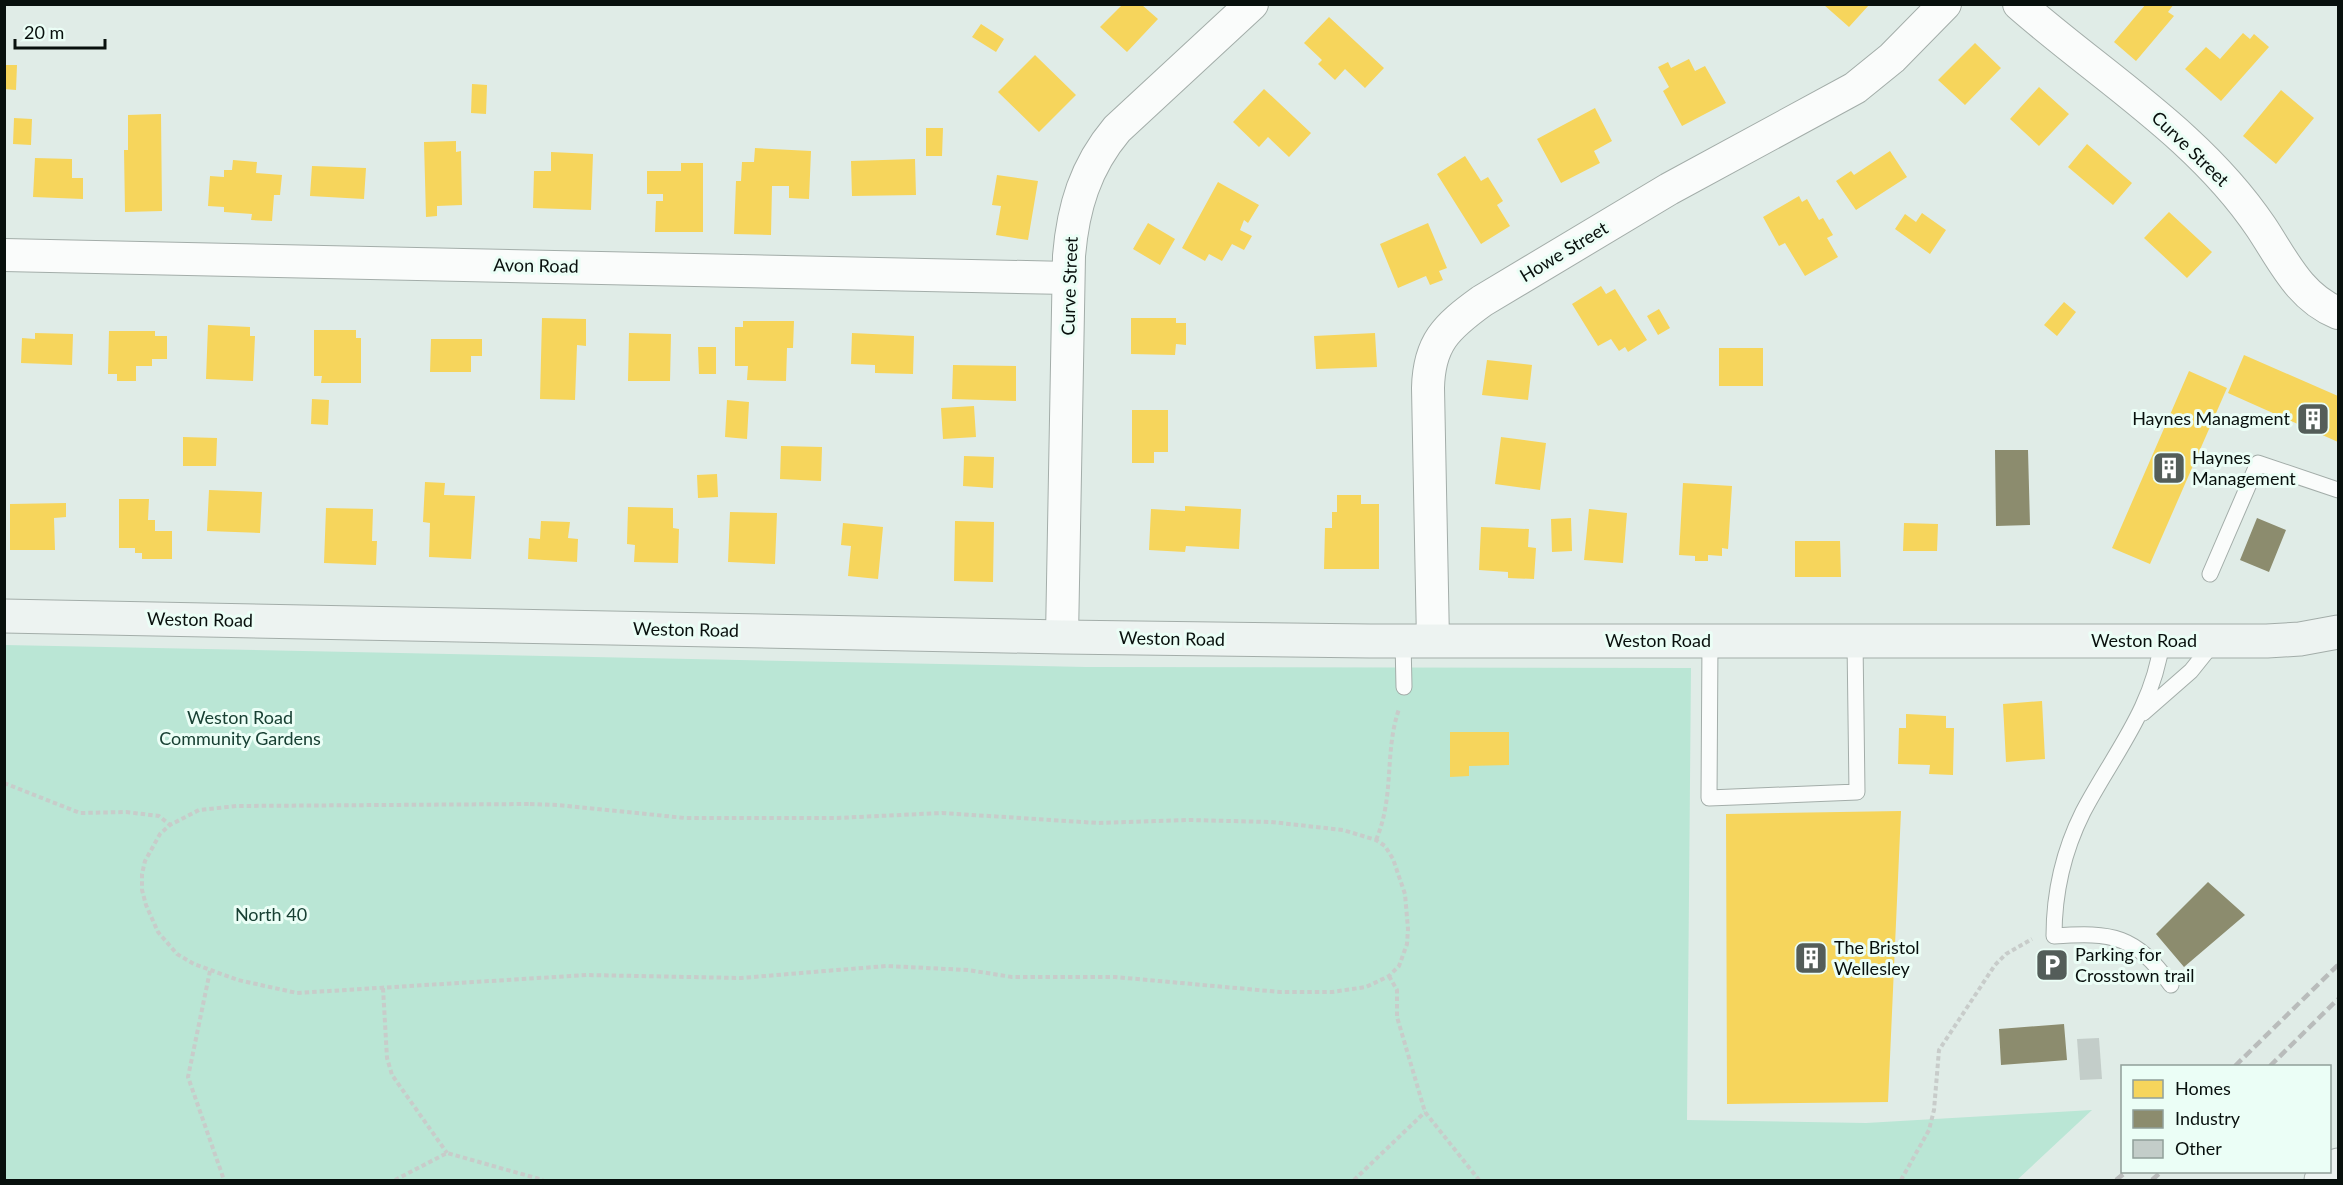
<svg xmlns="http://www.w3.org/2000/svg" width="2343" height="1185" font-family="Lato,sans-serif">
  <rect width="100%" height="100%" fill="#e0ece7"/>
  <path fill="#bae6d5" d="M 5,645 L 1086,667 L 1691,668 L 1687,1120 L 1866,1123 L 2092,1110 L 2017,1180 L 5,1180 Z"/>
  <path fill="#f6d55c" d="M 2146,4 L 2174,4 L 2168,12 L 2174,16 L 2136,61 L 2114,42 Z
    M 1122,5 L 1142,5 L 1158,19 L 1127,52 L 1100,27 Z
    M 1824,5 L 1869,5 L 1849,27 Z
    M 1329,17 L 1384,68 L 1365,88 L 1345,69 L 1335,80 L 1318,64 L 1322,60 L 1304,43 Z
    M 981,24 L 1004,39 L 996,52 L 972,37 Z
    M 2243,33 L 2250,39 L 2254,34 L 2269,47 L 2221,101 L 2185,69 L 2206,47 L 2220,59 Z
    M 1975,43 L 2001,68 L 1965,105 L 1938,80 Z
    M 1035,55 L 1076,95 L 1039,132 L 998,92 Z
    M 1689,59 L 1695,71 L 1705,66 L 1726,103 L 1682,126 L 1663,91 L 1669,87 L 1658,67 L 1668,62 L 1671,68 Z
    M 4,65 L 17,65 L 16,90 L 4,89 Z
    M 472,84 L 487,85 L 486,114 L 471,113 Z
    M 2039,87 L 2069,114 L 2039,146 L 2010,119 Z
    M 1264,89 L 1311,133 L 1289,157 L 1268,137 L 1259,147 L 1233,122 Z
    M 2281,90 L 2314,118 L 2276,164 L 2243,136 Z
    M 1595,108 L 1612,141 L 1594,151 L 1600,163 L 1561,183 L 1537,139 Z
    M 161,114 L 162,211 L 125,212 L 124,150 L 128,150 L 128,115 Z
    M 14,118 L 32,119 L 31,145 L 13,144 Z
    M 926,128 L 943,128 L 942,156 L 926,156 Z
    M 456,141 L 456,152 L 461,151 L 462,205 L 437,206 L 437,216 L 426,217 L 424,142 Z
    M 2087,144 L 2132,183 L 2113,205 L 2068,167 Z
    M 755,148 L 811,151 L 809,199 L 789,198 L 789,186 L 772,186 L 771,235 L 734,234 L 736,181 L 741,181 L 742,162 L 754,162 Z
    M 1890,151 L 1907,177 L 1856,210 L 1836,181 L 1851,171 L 1854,175 Z
    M 551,152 L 593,154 L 591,210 L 533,208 L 534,171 L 551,171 Z
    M 1465,156 L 1481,181 L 1488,177 L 1503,201 L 1497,205 L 1510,226 L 1481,244 L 1437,174 Z
    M 35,158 L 72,159 L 72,178 L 83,178 L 83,199 L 33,197 Z
    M 915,159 L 916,195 L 852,196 L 851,161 Z
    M 233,160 L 257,162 L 256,173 L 282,175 L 280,195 L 274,195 L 272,221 L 251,220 L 252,214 L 224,212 L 224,207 L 208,206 L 210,176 L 224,177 L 224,170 L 232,170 Z
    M 681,163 L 703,163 L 703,232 L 655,232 L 656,201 L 663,201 L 663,194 L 647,194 L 647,171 L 681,171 Z
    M 312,166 L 366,168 L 364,199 L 310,196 Z
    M 997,175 L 1038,181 L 1028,240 L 996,235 L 1001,206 L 992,205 Z
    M 1218,182 L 1259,205 L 1248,223 L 1244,220 L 1240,230 L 1252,236 L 1244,250 L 1232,244 L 1222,261 L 1209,254 L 1205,261 L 1182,248 Z
    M 1799,196 L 1802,202 L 1807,199 L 1819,220 L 1823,218 L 1833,235 L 1827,238 L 1838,257 L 1805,276 L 1785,243 L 1779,246 L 1763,217 Z
    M 2169,212 L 2212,252 L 2187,278 L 2144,238 Z
    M 1922,213 L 1946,230 L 1930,254 L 1895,229 L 1905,214 L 1916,222 Z
    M 1148,223 L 1175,239 L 1160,265 L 1133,249 Z
    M 1428,223 L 1447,268 L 1439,271 L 1443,280 L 1430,285 L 1426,276 L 1398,288 L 1380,244 Z
    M 1601,286 L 1606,294 L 1615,289 L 1647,340 L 1628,352 L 1625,347 L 1619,351 L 1611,339 L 1598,346 L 1572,304 Z
    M 2064,302 L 2076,312 L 2057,336 L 2044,325 Z
    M 1659,309 L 1670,328 L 1658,335 L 1647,316 Z
    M 542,318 L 586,319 L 586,346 L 577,345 L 575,400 L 540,399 Z
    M 1131,318 L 1176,318 L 1176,323 L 1186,323 L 1186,345 L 1176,344 L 1175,355 L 1131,354 Z
    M 743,321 L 794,321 L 793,348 L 787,348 L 786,381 L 747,380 L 748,366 L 735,366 L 735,327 L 743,327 Z
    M 208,325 L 250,327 L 250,336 L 255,336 L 253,381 L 206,379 Z
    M 314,330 L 356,330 L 356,338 L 361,338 L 361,383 L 321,383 L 322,376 L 314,376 Z
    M 109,331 L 155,331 L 155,336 L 167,336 L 167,359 L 152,359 L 152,366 L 136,366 L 136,381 L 117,381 L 117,374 L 108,374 Z
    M 35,333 L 73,334 L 72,365 L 21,363 L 22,338 L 35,339 Z
    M 629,333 L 671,334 L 670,381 L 628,381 Z
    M 852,333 L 914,336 L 913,374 L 875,373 L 875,365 L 851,364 Z
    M 1375,333 L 1377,367 L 1316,369 L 1314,336 Z
    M 431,339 L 482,339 L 482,356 L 471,356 L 471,372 L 430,372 Z
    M 698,347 L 716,347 L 716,374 L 699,374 Z
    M 1719,348 L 1763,348 L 1763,386 L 1719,386 Z
    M 2244,355 L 2338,396 L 2338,442 L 2228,393 Z
    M 1487,360 L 1532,365 L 1528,400 L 1482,395 Z
    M 953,365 L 1016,366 L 1016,401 L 952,399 Z
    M 2189,371 L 2227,388 L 2150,564 L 2112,548 Z
    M 312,399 L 329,400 L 328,425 L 311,424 Z
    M 727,400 L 749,402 L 747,439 L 725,437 Z
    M 974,406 L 976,437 L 943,439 L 941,408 Z
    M 1132,410 L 1168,410 L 1168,452 L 1154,452 L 1154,463 L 1132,463 Z
    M 183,437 L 217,438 L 216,466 L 183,466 Z
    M 1501,437 L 1546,443 L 1540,490 L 1495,484 Z
    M 781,446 L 822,447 L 821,481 L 780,479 Z
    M 964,456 L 994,457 L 993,488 L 963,486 Z
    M 717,474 L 718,497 L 698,498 L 697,475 Z
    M 425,482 L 445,483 L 444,495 L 475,496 L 471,559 L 429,557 L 430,523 L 423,522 Z
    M 1683,483 L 1732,486 L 1728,549 L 1722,548 L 1722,556 L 1708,555 L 1708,561 L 1695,561 L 1695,556 L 1679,555 Z
    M 209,490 L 262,492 L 260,533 L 207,531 Z
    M 1337,495 L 1361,495 L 1361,504 L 1379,504 L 1379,569 L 1324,569 L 1325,528 L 1332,528 L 1332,512 L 1337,512 Z
    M 119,499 L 149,499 L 148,520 L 155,520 L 155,531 L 172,531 L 172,559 L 142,559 L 142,553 L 135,553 L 135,548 L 119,548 Z
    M 66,503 L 66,517 L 54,518 L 55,550 L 10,550 L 10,504 Z
    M 1185,506 L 1241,509 L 1239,549 L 1186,546 L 1185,552 L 1149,550 L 1151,509 L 1185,511 Z
    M 628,507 L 673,508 L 673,528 L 679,529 L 678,563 L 634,562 L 635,545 L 627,544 Z
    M 326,508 L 373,509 L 372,541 L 377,541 L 376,565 L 324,563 Z
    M 1589,509 L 1627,513 L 1623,563 L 1584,560 Z
    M 730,512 L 777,513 L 775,564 L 728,562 Z
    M 1571,518 L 1572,551 L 1552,552 L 1551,519 Z
    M 541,521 L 570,522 L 568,538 L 578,539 L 577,562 L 528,559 L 529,538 L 540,539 Z
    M 955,521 L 994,522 L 993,582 L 954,581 Z
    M 843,523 L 883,527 L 878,579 L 848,576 L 851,546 L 841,545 Z
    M 1904,523 L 1938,524 L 1937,551 L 1903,551 Z
    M 1481,527 L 1529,529 L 1528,547 L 1536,548 L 1534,579 L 1508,578 L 1508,572 L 1479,570 Z
    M 1795,541 L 1840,541 L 1841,577 L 1795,577 Z
    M 2042,701 L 2045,759 L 2006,762 L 2003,704 Z
    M 1906,714 L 1946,716 L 1946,728 L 1954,728 L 1953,775 L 1929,774 L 1930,765 L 1898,764 L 1899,728 L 1906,728 Z
    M 1450,732 L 1509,732 L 1509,765 L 1469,766 L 1469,776 L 1450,777 Z
    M 1901,811 L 1888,1102 L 1727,1104 L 1726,814 Z"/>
  <path fill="#8c8c6e" d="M 1995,450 L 2028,450 L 2030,525 L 1996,526 Z
    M 2257,518 L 2286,530 L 2269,572 L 2240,560 Z
    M 2208,882 L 2245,915 L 2184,967 L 2156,934 Z
    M 2064,1024 L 2067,1060 L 2001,1065 L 1999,1029 Z"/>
  <path fill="#c3cdc9" d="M 2099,1038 L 2102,1079 L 2080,1080 L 2077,1039 Z"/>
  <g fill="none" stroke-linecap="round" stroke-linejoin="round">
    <g stroke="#a3ada9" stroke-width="17">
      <path id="lane" d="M 2210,574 L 2258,463 L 2338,490
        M 1403,641 L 1404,687
        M 1710,641 L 1709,798 L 1857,792 L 1855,641
        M 2162,641 C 2153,709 2114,753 2083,812 C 2063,852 2054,892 2054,936 C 2113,932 2135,935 2171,985
        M 2143,713 L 2191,671 L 2215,641"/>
    </g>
    <g stroke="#a3ada9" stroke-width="34">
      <path id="street" d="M 2019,4 C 2101,76 2199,135 2261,227 C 2283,260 2299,297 2338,313
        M 4,255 L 1068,278
        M 1062,637 L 1069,256 C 1073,208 1085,167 1117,129 L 1252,4
        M 1433,641 L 1428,388 C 1429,343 1446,327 1482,301 L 1669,189 L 1855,88 L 1892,58 L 1945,4"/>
    </g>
    <g stroke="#a3ada9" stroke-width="35">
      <path id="secondary" d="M 4,616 L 1062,637 L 1370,641 L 2267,641 L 2300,639 L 2338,632
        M 2321,1180 L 2338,1165"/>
    </g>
    <path stroke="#c8ccca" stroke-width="4" stroke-dasharray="4.5 3" stroke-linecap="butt" d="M 4,783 L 80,813 L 126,812 L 159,816 L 170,825
      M 530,804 L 558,805 L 685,818 L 837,818 L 942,813 L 1098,823 L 1189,820 L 1271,822 L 1343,830 L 1376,840 L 1385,846 L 1393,859 L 1405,894 L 1408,929 L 1407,944 L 1399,966 L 1389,976 L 1366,987 L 1332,992 L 1280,992 L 1115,977 L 1012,977 L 968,970 L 886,966 L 741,978 L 587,975 L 297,993 L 238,980 L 194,964 L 177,954 L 158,932 L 146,905 L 142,890 L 142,874 L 145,861 L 160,834 L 170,825 L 199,810 L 237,806 Z
      M 1376,840 C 1395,796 1384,752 1399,709
      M 210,971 L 188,1077 L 224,1180
      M 1389,976 L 1397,990 L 1397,1017 L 1425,1112 L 1479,1180
      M 383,988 L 387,1058 L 392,1075 L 447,1153
      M 395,1180 L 447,1153 L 543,1180
      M 1354,1180 L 1425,1112
      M 1901,1180 L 1929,1130 L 1934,1110 L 1939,1050 L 1995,965 L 2006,954 L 2032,939"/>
    <use href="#lane" stroke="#fafcfb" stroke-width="15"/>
    <use href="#street" stroke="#fafcfb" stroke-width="32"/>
    <use href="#secondary" stroke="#edf3f1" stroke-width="33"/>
    <path stroke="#b9bcbb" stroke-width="4.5" stroke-dasharray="9 4.5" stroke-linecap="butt" d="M 2235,1066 L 2338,965
      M 2270,1066 L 2338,999
      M 2116,1180 L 2126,1172
      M 2152,1180 L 2161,1172"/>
  </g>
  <defs>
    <g id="building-square" transform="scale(1.725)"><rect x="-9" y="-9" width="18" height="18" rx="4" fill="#545d59" stroke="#ebfef6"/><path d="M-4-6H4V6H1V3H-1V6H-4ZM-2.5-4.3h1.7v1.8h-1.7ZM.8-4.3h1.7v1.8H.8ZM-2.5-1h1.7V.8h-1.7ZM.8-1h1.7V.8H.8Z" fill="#fff"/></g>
    <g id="parking-square" transform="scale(1.725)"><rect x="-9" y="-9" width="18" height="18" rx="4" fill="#545d59" stroke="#ebfef6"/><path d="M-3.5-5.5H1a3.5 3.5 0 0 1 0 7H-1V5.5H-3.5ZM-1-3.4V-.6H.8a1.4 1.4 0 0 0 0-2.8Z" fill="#fff"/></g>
  </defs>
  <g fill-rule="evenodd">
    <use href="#building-square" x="2313" y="419"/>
    <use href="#building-square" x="2169" y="468"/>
    <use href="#building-square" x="1811" y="958"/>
    <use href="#parking-square" x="2052" y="965"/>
  </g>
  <g text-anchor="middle" stroke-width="6" stroke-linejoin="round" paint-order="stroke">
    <g font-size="18" fill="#08100d" stroke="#ebfef6">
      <text transform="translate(2190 149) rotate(44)" y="6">Curve Street</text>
      <text transform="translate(1564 252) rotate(-31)" y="6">Howe Street</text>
      <text transform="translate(536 266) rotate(1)" y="6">Avon Road</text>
      <text transform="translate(1070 286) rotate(-88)" y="6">Curve Street</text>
      <text transform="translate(200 620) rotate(1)" y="6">Weston Road</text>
      <text transform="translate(686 630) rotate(1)" y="6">Weston Road</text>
      <text transform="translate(1172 639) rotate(1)" y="6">Weston Road</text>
      <text x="1658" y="647">Weston Road</text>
      <text x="2144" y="647">Weston Road</text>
    </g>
    <g font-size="18" fill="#08100d" stroke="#ebfef6" text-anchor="start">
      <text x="2290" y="425" text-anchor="end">Haynes Managment</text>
      <text x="2192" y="464">Haynes<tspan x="2192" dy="21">Management</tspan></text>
      <text x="1834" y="954">The Bristol<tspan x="1834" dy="21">Wellesley</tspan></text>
      <text x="2075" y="961">Parking for<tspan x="2075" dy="21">Crosstown trail</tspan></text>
    </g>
    <g font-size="18" fill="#184033" stroke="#ebfef6">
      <text x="240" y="724">Weston Road<tspan x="240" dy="21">Community Gardens</tspan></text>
      <text x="271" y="921">North 40</text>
    </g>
  </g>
  <rect width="2343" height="1185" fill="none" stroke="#08100d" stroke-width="12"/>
  <rect x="2121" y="1065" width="210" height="108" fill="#ebfef6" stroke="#909f99" stroke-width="1.5"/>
  <rect x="2133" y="1080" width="30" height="18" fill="#f6d55c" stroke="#909f99" stroke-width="1.5"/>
  <text x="2175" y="1095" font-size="18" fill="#08100d">Homes</text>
  <rect x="2133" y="1110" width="30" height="18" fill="#8c8c6e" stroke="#909f99" stroke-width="1.5"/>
  <text x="2175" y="1125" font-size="18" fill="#08100d">Industry</text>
  <rect x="2133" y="1140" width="30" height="18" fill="#c3cdc9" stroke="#909f99" stroke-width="1.5"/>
  <text x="2175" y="1155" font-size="18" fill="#08100d">Other</text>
  <path d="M15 39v9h90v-9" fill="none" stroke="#08100d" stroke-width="3"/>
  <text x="24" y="39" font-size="18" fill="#08100d" stroke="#ebfef6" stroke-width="4.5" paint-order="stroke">20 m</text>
</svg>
